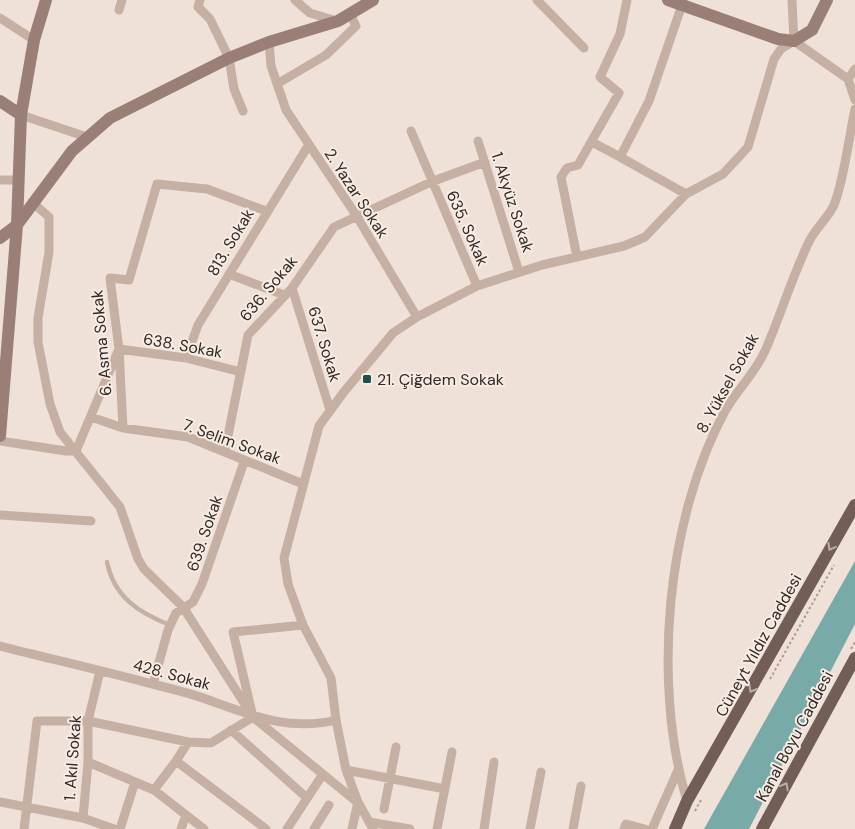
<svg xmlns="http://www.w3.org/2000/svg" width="855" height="829" font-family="'DM Sans',sans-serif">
  <rect width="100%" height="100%" fill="#efe1d7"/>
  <path fill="#78aaa7" d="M 855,561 L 855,624 L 749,829 L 704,829 Z"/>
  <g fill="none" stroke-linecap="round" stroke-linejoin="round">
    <path stroke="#b19a8f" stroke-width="2" stroke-dasharray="2.5 2.5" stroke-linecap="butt" d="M 851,649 L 855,642
      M 770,679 L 834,565
      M 695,811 L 702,798"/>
    <path stroke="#c6b0a4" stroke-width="4.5" d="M 107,562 C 114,597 139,613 170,625"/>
    <path stroke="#c6b0a4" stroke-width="9" d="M 200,0 L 198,7 L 210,19 L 229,58 L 234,89 L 243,111
      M 295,0 L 310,13 L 337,21
      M 537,0 L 584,48
      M 792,0 L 794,41
      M 683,2 L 649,101 L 620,157 L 686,194
      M 119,10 L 122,0
      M 0,18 L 34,40
      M 794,41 L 848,79 L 855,100
      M 269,42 L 271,66 L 286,110 L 356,215 L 417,317
      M 848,79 L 855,69
      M 277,84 L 326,55 L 356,26 L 350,14
      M 21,115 L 87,137
      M 411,131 L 477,286
      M 478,141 L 519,272
      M 592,142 L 620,157
      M 0,180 L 18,180
      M 32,202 L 49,217 L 49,252 L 38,318 L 38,342 L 50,404 L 60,432 L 120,507 L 138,559 L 144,569 L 183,607 L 253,717
      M 577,257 L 561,177 L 567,168 L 578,165 L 619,93 L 600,77 L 620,34 L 627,0
      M 229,274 L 284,295
      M 292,288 L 330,410
      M 186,358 L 198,325 L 308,146
      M 91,417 L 123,428 L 188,437 L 303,484
      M 123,428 L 119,349 L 110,278 L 129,280 L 157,184 L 207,189 L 266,211
      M 0,441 L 66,451 L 76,451 L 119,349 L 186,358 L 241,372
      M 225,451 L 248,335 L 292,288 L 334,227 L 431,182 L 485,162
      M 0,515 L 91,521
      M 303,625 L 233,632 L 253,717 L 357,802
      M 0,646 C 51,659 101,670 152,684 C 173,689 194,694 214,702 C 256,717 291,731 336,720
      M 153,684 L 168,630 L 176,613 L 193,602 L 202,584 L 244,462
      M 231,730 L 307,798
      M 188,742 L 211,743 L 253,717
      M 88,762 L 154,790 L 204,829
      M 346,770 L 445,789
      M 154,790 L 176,761
      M 687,801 C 652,684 666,520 725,411 C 737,390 755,373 765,351 C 780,317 791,280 807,246 C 813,230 827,220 834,205 C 844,180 849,137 855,109
      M 0,802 L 83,818 L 114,829
      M 384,809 L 396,747
      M 83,818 L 88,762 L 88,721 L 100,671
      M 369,822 L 410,829
      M 24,829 L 37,721 L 88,721 L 188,742 L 176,761 L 266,829
      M 120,829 L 135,782
      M 181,829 L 186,815
      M 287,829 L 323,774
      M 314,829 L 329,805
      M 352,829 L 358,802
      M 373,829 L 358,802 L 346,770 L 336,720 L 331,678 L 303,625 L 288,584 L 284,558 L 319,426 L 343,393 L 393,333 L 417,317 L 477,286 L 542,265 L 624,246 L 645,237 L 686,194 L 723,174 L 748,147 L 774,59 L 781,49 L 794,41
      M 437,829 L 452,752
      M 484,829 L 494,762
      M 530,829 L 541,772
      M 573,829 L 581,786
      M 624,829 L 626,824 L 645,829
      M 652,829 L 678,770"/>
    <path stroke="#997f76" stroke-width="12" d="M 668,0 L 778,39 L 794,41 L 812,30 L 827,0
      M 0,101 L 21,115
      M 0,238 L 17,225 L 72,151 L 110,118 L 229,58 L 269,42 L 338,21 L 373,0
      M 0,436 L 17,225 L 21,115 L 34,40 L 46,0"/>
    <path stroke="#735d57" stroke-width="12" d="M 675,829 L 687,801 L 855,505
      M 762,829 L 855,658"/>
  </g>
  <defs><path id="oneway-chevron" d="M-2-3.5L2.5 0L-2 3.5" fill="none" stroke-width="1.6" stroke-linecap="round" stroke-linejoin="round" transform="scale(1.25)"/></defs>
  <g stroke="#bcaca4">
    <use href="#oneway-chevron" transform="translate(831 547) rotate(119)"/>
    <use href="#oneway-chevron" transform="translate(752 689) rotate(120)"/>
    <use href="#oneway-chevron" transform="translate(785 786) rotate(-62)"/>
  </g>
  <rect fill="#1e504e" stroke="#f7ece3" stroke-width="2" x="362" y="374" width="10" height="10" rx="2.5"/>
  <g text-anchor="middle" stroke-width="4" stroke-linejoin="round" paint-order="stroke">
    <g font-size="16" fill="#322825" stroke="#f7ece3">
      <text transform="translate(357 193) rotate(57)" y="6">2. Yazar Sokak</text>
      <text transform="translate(513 202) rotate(72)" y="6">1. Akyüz Sokak</text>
      <text transform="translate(468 228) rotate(66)" y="6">635. Sokak</text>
      <text transform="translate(230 242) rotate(-59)" y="6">813. Sokak</text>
      <text transform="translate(268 288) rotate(-50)" y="6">636. Sokak</text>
      <text transform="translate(101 343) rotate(-95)" y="6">6. Asma Sokak</text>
      <text transform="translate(325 344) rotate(73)" y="6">637. Sokak</text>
      <text transform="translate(183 345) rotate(10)" y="6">638. Sokak</text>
      <text transform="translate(727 383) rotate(-61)" y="6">8. Yüksel Sokak</text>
      <text transform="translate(232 441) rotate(20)" y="6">7. Selim Sokak</text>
      <text transform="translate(204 533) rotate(-71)" y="6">639. Sokak</text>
      <text transform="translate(758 645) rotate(-61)" y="6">Cüneyt Yıldız Caddesi</text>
      <text transform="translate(172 674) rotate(15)" y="6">428. Sokak</text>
      <text transform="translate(794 736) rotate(-62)" y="6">Kanal Boyu Caddesi</text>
      <text transform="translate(72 758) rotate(-86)" y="6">1. Akıl Sokak</text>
    </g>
    <g font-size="16" fill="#322825" stroke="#f7ece3" text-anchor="start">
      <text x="377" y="385">21. Çiğdem Sokak</text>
    </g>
  </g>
</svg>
